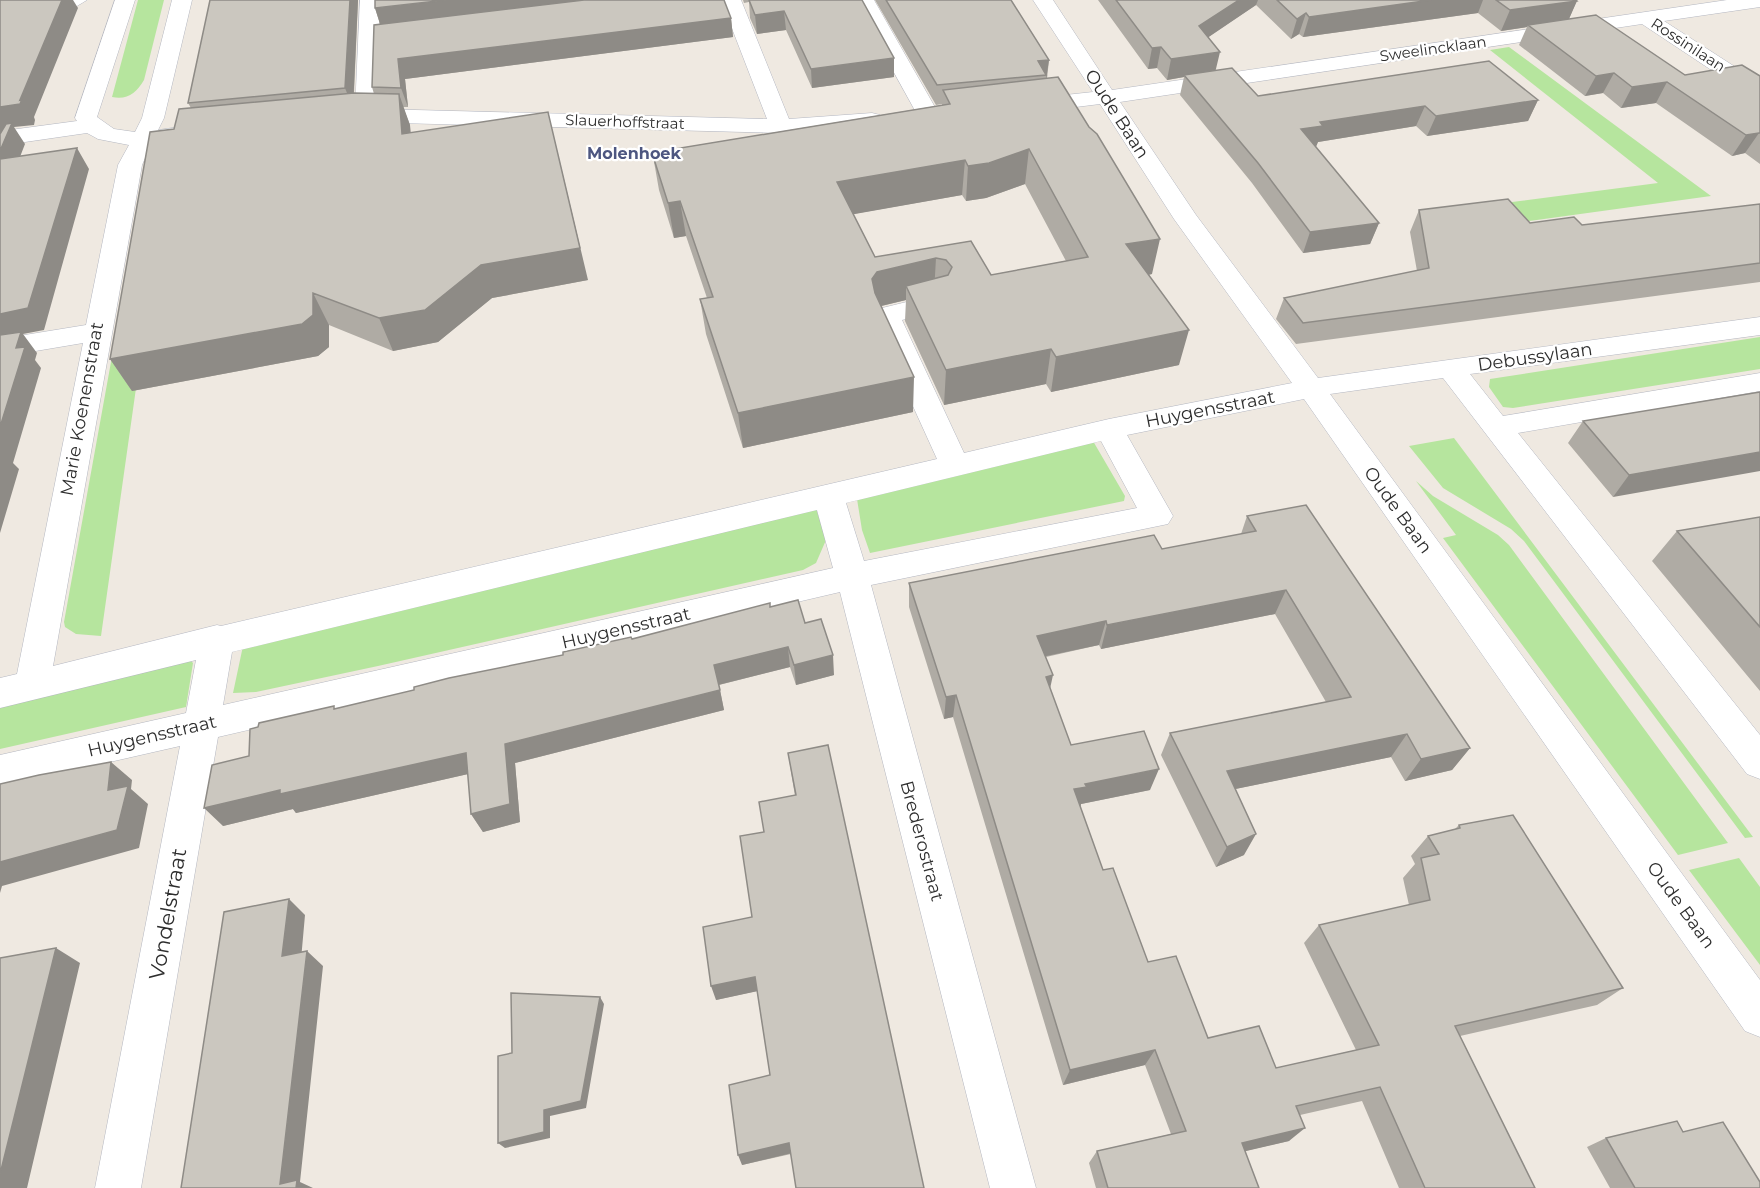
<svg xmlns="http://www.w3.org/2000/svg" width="1760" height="1188" font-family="Montserrat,sans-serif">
  <rect width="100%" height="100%" fill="#efe9e1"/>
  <path fill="#b6e59e" d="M 138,0 L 164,0 L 144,80 C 136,93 128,100 112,97 Z
    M 1509,47 L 1711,196 L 1523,222 L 1503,206 L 1512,202 L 1658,183 L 1490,50 Z
    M 164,190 L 101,636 L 76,634 L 65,627 L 64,622 L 141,196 Z
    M 1760,337 L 1760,369 L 1513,408 L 1503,407 L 1489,387 L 1490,379 Z
    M 1454,438 L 1753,837 L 1745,838 L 1524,541 L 1511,529 L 1443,488 L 1409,446 Z
    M 1093,441 L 1125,496 L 1124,501 L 870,553 L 862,530 L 857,499 Z
    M 1416,481 L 1433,496 L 1498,535 L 1509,545 L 1728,843 L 1678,855 L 1443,538 L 1456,535 Z
    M 816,508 L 826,540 L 816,563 L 803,570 L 378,666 L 256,692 L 233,693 L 243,646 Z
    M 189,659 L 193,663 L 186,707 L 0,749 L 0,705 Z
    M 1739,858 L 1760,887 L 1760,965 L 1689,870 Z"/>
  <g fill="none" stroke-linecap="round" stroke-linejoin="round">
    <g stroke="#b4b7c1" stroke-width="1">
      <path id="minor" d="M 27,0 L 87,0 L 77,6 L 0,15 L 0,3 Z
        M 115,0 L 135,0 L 97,117 L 114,129 L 135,132 L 142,118 L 172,0 L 192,0 L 164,118 L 158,130 L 193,125 L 201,127 L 204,132 L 201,137 L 151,144 L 142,165 L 53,666 L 217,625 L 221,626 L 937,459 L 877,327 L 874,315 L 878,309 L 935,295 L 944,297 L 948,303 L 944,309 L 902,320 L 964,453 L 1109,419 L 1292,383 L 1174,219 L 1100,104 L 1028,113 L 1020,111 L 1017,106 L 1020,101 L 1028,99 L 1093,92 L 1033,0 L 1053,0 L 1112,90 L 1727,0 L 1760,0 L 1760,7 L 1664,21 L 1760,83 L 1760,98 L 1752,97 L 1642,24 L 1120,102 L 1196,215 L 1318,378 L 1760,317 L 1760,335 L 1470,374 L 1503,416 L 1760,373 L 1760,391 L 1518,433 L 1760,735 L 1760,779 L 1747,774 L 1443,378 L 1330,394 L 1760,980 L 1760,1037 L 1745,1031 L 1304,399 L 1127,435 L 1173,516 L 1168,524 L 871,585 L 1036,1188 L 990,1188 L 840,592 L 218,737 L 141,1188 L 95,1188 L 180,746 L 0,787 L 0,755 L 186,713 L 196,660 L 0,708 L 0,678 L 17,674 L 83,343 L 0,357 L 0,339 L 86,325 L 118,165 L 129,145 L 98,139 L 87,133 L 18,143 L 8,161 L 0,163 L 0,135 L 10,130 L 77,121 L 75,118 ZM 1101,441 L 1137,508 L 864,561 L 846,503 ZM 817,510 L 833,568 L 223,705 L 232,652 Z
        M 360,0 L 380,0 L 379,30 L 418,25 L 425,27 L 428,31 L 425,35 L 379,42 L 377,109 L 767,119 L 721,0 L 741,0 L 789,119 L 872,113 L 880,115 L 883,120 L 880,125 L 872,127 L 781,133 L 360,122 L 352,120 L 349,115 L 355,110 Z
        M 854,0 L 874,0 L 940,116 L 937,121 L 921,121 L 918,116 Z"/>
    </g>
    <use href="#minor" fill="#fff" fill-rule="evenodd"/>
  </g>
  <path fill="#afaba4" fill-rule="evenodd" d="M 210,0 L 358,0 L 354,93 L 374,94 L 372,87 L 380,24 L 375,8 L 731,18 L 733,37 L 405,79 L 408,107 L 403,107 L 410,125 L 410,133 L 588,280 L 492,298 L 438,342 L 393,351 L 329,325 L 329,347 L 318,356 L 132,391 L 110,359 L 174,129 L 191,108 L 188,103 Z
    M 743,0 L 862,0 L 894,58 L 894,77 L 812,88 L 786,30 L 757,34 L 750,18 L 749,2 L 744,3 Z
    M 875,0 L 1011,0 L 1049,60 L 1047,79 L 1152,274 L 1149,275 L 1179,365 L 1051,392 L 1046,384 L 944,405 L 905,321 L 906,300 L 881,306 L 913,412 L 743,448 L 706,334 L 700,299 L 707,298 L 686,236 L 674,238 L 659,190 L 653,156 L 668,153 L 668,150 L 942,105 L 942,104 L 936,105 ZM 1025,184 L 1066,261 L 991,275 L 971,241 L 875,257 L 853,214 L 962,195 L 966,201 L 986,198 Z
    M 1098,0 L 1577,0 L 1569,19 L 1685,75 L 1760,76 L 1760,164 L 1745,153 L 1732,156 L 1656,103 L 1621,108 L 1603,93 L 1585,96 L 1519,45 L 1527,27 L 1501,31 L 1478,13 L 1303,37 L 1299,34 L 1291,39 L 1256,5 L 1208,37 L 1215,71 L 1258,96 L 1538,100 L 1528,121 L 1427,136 L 1416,126 L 1318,142 L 1315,147 L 1379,223 L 1370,244 L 1303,253 L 1252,183 L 1180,95 L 1184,77 L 1167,80 L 1157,68 L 1148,69 Z
    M 1760,204 L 1760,282 L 1296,344 L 1276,319 L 1284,298 L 1417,271 L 1410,232 L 1419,210 L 1530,223 L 1582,225 Z
    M 1760,392 L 1613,497 L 1568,443 L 1583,421 Z
    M 1247,516 L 1470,748 L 1452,770 L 1405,781 L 1391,757 L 1235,789 L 1244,855 L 1216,867 L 1161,755 L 1170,733 L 1326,702 L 1275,614 L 1101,649 L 1099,645 L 1046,657 L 1050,689 L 1071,745 L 1150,790 L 1081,804 L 1080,807 L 1103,870 L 1148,962 L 1208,1038 L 1276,1068 L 1356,1050 L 1304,943 L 1319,925 L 1409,905 L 1403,878 L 1415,864 L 1411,856 L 1428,836 L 1455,829 L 1459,825 L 1623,988 L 1597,1005 L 1460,1036 L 1535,1188 L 1399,1188 L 1362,1101 L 1300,1115 L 1289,1141 L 1245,1151 L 1259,1188 L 1096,1188 L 1089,1163 L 1097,1151 L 1171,1134 L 1145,1065 L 1063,1085 L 953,717 L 944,719 L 909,607 L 909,583 L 1162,549 L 1241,534 Z
    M 1760,517 L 1760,691 L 1652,561 L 1677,531 Z
    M 770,607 L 805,623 L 834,675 L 796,685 L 790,667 L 719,685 L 724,710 L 515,763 L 520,822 L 483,832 L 471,814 L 468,774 L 296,813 L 293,809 L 223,826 L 249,756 L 336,709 Z
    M 828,745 L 791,1154 L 742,1165 L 770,1075 L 757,991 L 716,1000 L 752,917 L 795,796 L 788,753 Z
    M 1683,1132 L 1760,1188 L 1610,1188 L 1587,1147 L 1606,1138 Z"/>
  <path fill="#8e8b86" d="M 62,0 L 73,0 L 78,8 L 34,117 L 35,120 L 34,125 L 14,127 L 25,144 L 11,180 L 0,165 L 0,107 L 20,100 Z
    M 350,0 L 358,0 L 353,108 L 345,88 Z
    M 446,0 L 609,0 L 381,27 L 375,8 Z
    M 1239,0 L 1258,0 L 1256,5 L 1194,47 L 1199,26 Z
    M 1431,0 L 1483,0 L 1478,13 L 1303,37 L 1309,17 Z
    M 1577,1 L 1568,21 L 1528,25 L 1527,27 L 1501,31 L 1510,10 Z
    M 784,11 L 786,30 L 757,34 L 755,15 Z
    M 1306,13 L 1299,34 L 1291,39 L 1297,19 Z
    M 731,18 L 733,37 L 405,79 L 408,107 L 401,88 L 398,59 Z
    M 1161,47 L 1157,68 L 1148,69 L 1152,48 Z
    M 1220,52 L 1215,73 L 1184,75 L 1184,77 L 1167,80 L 1171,59 Z
    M 894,58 L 894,77 L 812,88 L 811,69 Z
    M 1049,60 L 1046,80 L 1046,75 L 1038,61 Z
    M 1614,73 L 1603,93 L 1585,96 L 1596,76 Z
    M 1667,82 L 1656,103 L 1621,108 L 1632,87 Z
    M 399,94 L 410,125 L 414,165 L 402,134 Z
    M 1538,100 L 1528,121 L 1427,136 L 1436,116 Z
    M 1425,106 L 1416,126 L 1318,142 L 1316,147 L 1294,149 L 1301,129 L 1320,122 Z
    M 548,112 L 588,280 L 492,298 L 438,342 L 393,351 L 379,318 Z
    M 1759,133 L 1745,153 L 1732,156 L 1746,135 Z
    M 77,148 L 89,169 L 44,330 L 23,334 L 37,353 L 35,360 L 41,368 L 13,463 L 19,469 L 0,533 L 0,314 Z
    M 1029,149 L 1025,184 L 986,198 L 966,201 L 968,166 Z
    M 965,160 L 962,195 L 838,217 L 837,182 Z
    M 680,201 L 686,236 L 674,238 L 668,203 Z
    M 1379,223 L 1370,244 L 1303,253 L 1310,232 Z
    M 1160,239 L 1152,274 L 1119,279 L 1126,244 Z
    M 936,258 L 934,293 L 906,286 L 906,300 L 877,307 L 872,279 L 877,272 Z
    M 313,293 L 329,325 L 329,347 L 318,356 L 132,391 L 110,359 Z
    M 1189,330 L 1179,365 L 1051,392 L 1056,357 Z
    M 1051,349 L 1046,384 L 944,405 L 946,370 Z
    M 914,377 L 913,412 L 743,448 L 738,413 Z
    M 1760,452 L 1760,471 L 1613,497 L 1629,475 Z
    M 1286,590 L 1275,614 L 1101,649 L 1107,625 Z
    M 1106,621 L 1099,645 L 1032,659 L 1037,636 Z
    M 788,647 L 790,667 L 718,685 L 714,665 Z
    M 833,655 L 834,675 L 796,685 L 794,665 Z
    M 1053,675 L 1048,698 L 1046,677 Z
    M 720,690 L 724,710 L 515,763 L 520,822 L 483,832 L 471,814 L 505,744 Z
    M 956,695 L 953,717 L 944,719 L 946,697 Z
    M 1407,734 L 1391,757 L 1216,793 L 1227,771 Z
    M 1470,748 L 1452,770 L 1405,781 L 1421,759 Z
    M 466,753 L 477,772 L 296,813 L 293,809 L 223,826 L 204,808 L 280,790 Z
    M 111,762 L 132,780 L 131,789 L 148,804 L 139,848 L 2,886 L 0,893 L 0,862 L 108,790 Z
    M 1159,769 L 1150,790 L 1081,804 L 1080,808 L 1074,789 L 1085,784 Z
    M 1256,834 L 1244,855 L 1216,867 L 1227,847 Z
    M 289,899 L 305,915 L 300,971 L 282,956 Z
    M 56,948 L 80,963 L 27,1188 L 0,1188 L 0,1174 Z
    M 307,951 L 323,966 L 300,1182 L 313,1188 L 289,1188 L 280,1184 Z
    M 755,977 L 758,991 L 716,1000 L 711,986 Z
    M 600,997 L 604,1004 L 586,1108 L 550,1116 L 550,1138 L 505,1148 L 498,1143 L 544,1110 Z
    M 1155,1050 L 1145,1065 L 1063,1085 L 1070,1070 Z
    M 1305,1128 L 1289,1141 L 1229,1155 L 1242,1143 Z
    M 789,1143 L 792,1153 L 742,1165 L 738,1155 Z"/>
  <path fill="#cbc7bf" stroke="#8e8b86" stroke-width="1.5" fill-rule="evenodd" d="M 0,0 L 62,0 L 20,100 L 22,99 L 20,104 L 0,107 Z
    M 210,0 L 350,0 L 345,88 L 188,103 Z
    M 375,0 L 446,0 L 375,8 Z
    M 584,0 L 724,0 L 731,18 L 398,59 L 401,88 L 372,87 L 374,25 Z
    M 749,0 L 862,0 L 894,58 L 811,69 L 784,11 L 755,15 Z
    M 886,0 L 1011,0 L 1049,60 L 1038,61 L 1046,75 L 937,85 Z
    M 1116,0 L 1239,0 L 1199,26 L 1220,52 L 1171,59 L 1161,47 L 1152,48 Z
    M 1277,0 L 1431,0 L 1309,17 L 1306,13 L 1297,19 Z
    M 1496,0 L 1576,0 L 1577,1 L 1510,10 Z
    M 1596,15 L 1685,75 L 1742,65 L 1760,76 L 1760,133 L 1759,133 L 1746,135 L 1667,82 L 1632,87 L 1614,73 L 1596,76 L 1528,25 Z
    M 1489,61 L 1538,100 L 1436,116 L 1425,106 L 1320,122 L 1323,126 L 1301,129 L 1379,223 L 1310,232 L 1258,163 L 1184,75 L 1232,68 L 1258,96 Z
    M 1058,77 L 1089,127 L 1097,134 L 1160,239 L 1126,244 L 1189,330 L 1056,357 L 1051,349 L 946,370 L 906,286 L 948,275 L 952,267 L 946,260 L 936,258 L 877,272 L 872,279 L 875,293 L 914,377 L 738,413 L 700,299 L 713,297 L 680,201 L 668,203 L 653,156 L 669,153 L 668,150 L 950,104 L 943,90 ZM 1029,149 L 1088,257 L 991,275 L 971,241 L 875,257 L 837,182 L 965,160 L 968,166 L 989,163 Z
    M 354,93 L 399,94 L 402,134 L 548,112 L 580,248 L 481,265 L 425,310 L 379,318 L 313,293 L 313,315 L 302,324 L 110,359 L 150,132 L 174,129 L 179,109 Z
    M 12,123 L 0,151 L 0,134 L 6,124 Z
    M 77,148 L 28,308 L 0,314 L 0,159 Z
    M 1508,199 L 1530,223 L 1574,217 L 1582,225 L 1760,204 L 1760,263 L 1303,323 L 1284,298 L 1429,268 L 1419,210 Z
    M 21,332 L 16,348 L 25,347 L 0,427 L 0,335 Z
    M 1760,392 L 1760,452 L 1629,475 L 1583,421 Z
    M 1306,505 L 1470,748 L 1421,759 L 1407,734 L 1227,771 L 1256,834 L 1227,847 L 1170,733 L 1351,697 L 1286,590 L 1107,625 L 1106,621 L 1037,636 L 1053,675 L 1046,677 L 1071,745 L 1144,731 L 1159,769 L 1085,784 L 1087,787 L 1074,789 L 1103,870 L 1113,868 L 1148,962 L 1176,956 L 1208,1038 L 1259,1026 L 1276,1068 L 1379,1045 L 1319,925 L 1430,900 L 1421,858 L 1439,854 L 1428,836 L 1460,828 L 1459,825 L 1513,815 L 1623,988 L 1455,1026 L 1535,1188 L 1425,1188 L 1380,1087 L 1296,1106 L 1305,1128 L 1242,1143 L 1259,1188 L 1108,1188 L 1097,1151 L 1186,1131 L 1155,1050 L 1070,1070 L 956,695 L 946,697 L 909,583 L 1154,535 L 1162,549 L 1256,531 L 1247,516 Z
    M 1760,517 L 1760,627 L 1677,531 Z
    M 798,600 L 805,623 L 821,619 L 833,655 L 794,665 L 788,647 L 714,665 L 720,690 L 505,744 L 510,804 L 471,814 L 466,753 L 280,794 L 280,790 L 204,808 L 212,765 L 249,756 L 250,729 L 258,727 L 259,723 L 334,706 L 334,709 L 414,690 L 414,687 L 449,678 L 563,655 L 563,652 L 631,637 L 632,639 L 770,603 L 770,607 Z
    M 828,745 L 924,1188 L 796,1188 L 789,1143 L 738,1155 L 729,1085 L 770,1075 L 755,977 L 711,986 L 703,927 L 752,917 L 740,836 L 764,832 L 759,802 L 796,795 L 788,753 Z
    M 111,762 L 108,790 L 128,786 L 117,830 L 0,862 L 0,784 L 39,775 Z
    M 289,899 L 282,956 L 307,951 L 280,1184 L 297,1180 L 296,1188 L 181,1188 L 224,912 Z
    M 56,948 L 13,1122 L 0,1174 L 0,958 Z
    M 511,993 L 600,997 L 581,1101 L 544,1110 L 544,1132 L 498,1143 L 498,1056 L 512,1053 Z
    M 1677,1121 L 1683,1132 L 1723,1122 L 1760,1182 L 1760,1188 L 1635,1188 L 1606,1138 Z"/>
  <g text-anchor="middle" stroke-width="4.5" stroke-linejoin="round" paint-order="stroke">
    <g font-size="15" fill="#2e2e2e" stroke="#fff">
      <text transform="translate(1688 45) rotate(33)" y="5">Rossinilaan</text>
      <text transform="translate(1433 49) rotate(-8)" y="5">Sweelincklaan</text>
      <text transform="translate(625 122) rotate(2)" y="5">Slauerhoffstraat</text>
    </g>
    <g font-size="16" font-weight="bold" fill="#4d5680" stroke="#fff">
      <text x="634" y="159">Molenhoek</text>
    </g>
    <g font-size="18" fill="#2e2e2e" stroke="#fff">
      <text transform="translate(1117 114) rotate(57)" y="6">Oude Baan</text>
      <text transform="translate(1535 357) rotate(-8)" y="6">Debussylaan</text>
      <text transform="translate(82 409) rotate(-80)" y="6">Marie Koenenstraat</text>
      <text transform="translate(1210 409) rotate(-11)" y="6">Huygensstraat</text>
      <text transform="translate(1398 510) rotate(54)" y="6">Oude Baan</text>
      <text transform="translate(626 628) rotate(-13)" y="6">Huygensstraat</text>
      <text transform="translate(152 736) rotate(-13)" y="6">Huygensstraat</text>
      <text transform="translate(922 841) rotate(75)" y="6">Brederostraat</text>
      <text transform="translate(1681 905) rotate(54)" y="6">Oude Baan</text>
    </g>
    <g font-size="21" fill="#2e2e2e" stroke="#fff">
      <text transform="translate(168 914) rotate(-80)" y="7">Vondelstraat</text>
    </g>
  </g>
</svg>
